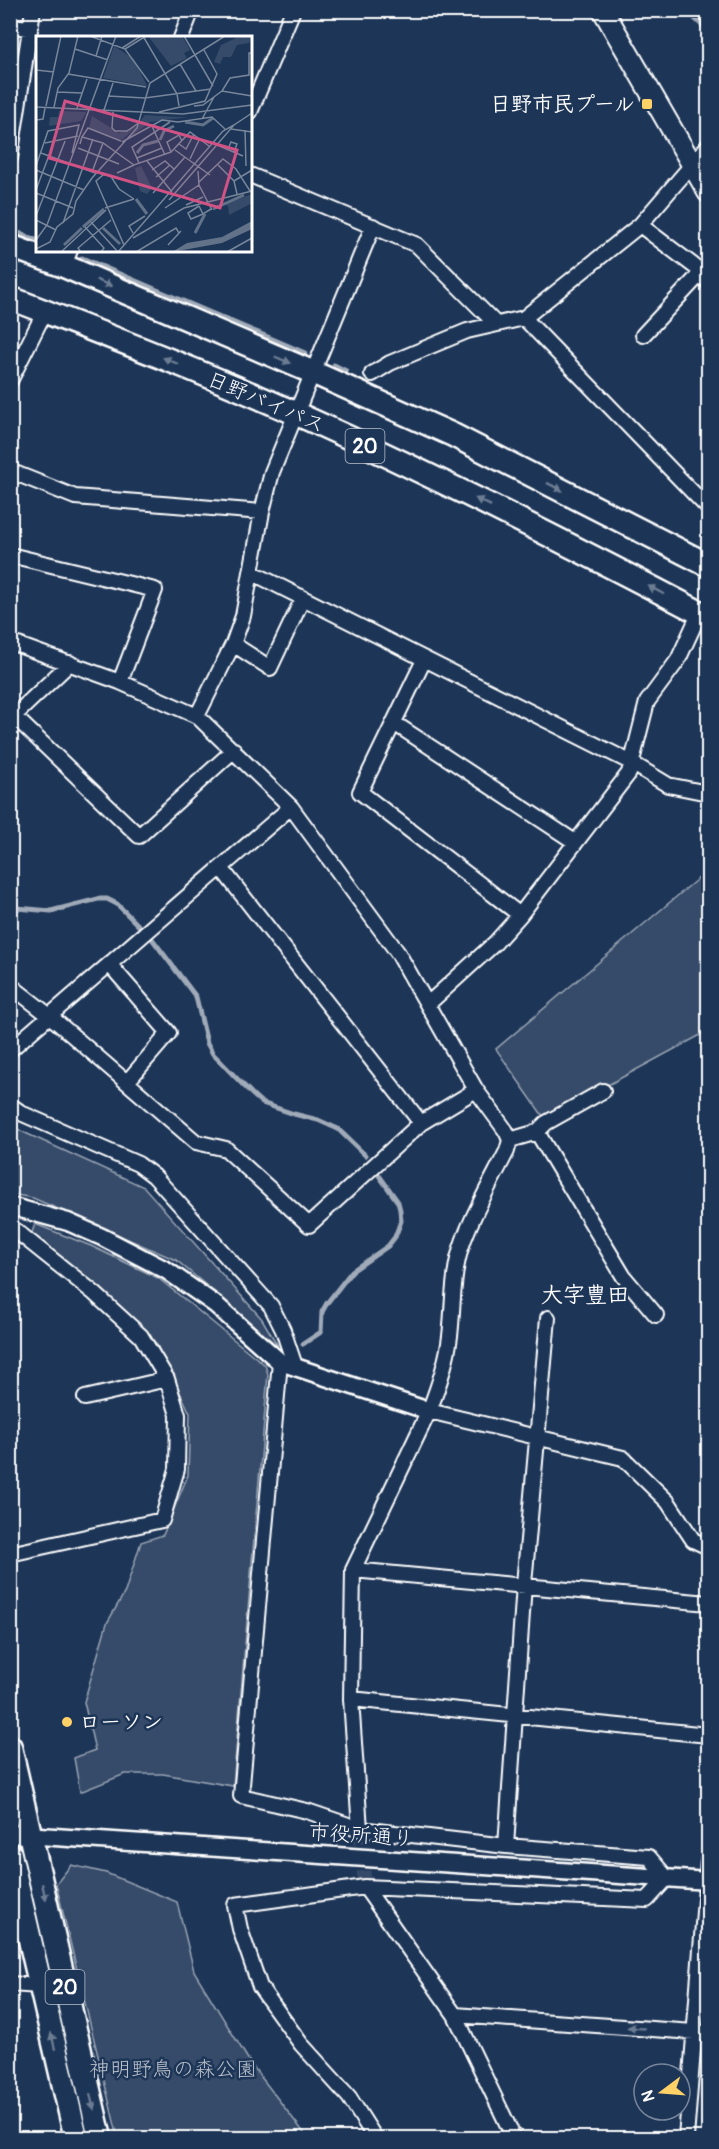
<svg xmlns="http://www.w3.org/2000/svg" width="719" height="2149" font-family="Pangolin,'Klee One',sans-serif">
  <rect width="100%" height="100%" fill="#1d3557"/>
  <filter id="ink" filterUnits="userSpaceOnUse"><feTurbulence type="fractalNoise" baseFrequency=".0167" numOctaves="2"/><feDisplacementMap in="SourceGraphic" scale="12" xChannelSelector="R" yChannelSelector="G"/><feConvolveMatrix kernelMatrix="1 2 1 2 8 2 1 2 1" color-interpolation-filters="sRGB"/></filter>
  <g filter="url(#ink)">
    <path fill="#364b69" stroke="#9aa5b4" stroke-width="1.5" d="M 708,870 L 708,1031 L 545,1119 L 496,1049 Z
      M 11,1123 L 21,1131 L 144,1187 L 262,1319 L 278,1346 L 176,1260 L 33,1198 L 11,1194 Z
      M 35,1224 L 91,1246 L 158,1278 L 265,1365 L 268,1374 L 233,1786 L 163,1774 L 125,1774 L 80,1792 L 74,1758 L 95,1750 L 84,1702 L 107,1623 L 125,1592 L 141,1542 L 163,1535 L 188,1475 L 190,1413 L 156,1343 L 30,1238 Z
      M 71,1865 L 106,1873 L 177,1902 L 194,1971 L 251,2064 L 308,2138 L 118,2138 L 56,1884 Z"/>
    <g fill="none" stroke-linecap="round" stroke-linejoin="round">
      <path stroke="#a0aab8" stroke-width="5" d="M 686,10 L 708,31
        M 14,231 L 38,241
        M 82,258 L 305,353
        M 334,365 L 346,371
        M 10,904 L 17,908 L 51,911 L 98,899 L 107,899 L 117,904 L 138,925
        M 153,940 L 196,997 L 207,1043 L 213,1054 L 253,1095 L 262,1103 L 294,1114 L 318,1120 L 338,1129 L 365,1155
        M 303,1344 L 321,1332 L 322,1312 L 327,1303 L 352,1271 L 388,1246 L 395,1237 L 401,1221 L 400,1210 L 398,1202 L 378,1174"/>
      <path stroke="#344968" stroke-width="14" stroke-dasharray="14 7" stroke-linecap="butt" d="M 360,1829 L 365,1887"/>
      <g stroke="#fff" stroke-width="18">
        <path id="minor" d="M 10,26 L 30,28
          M 181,38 L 192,10
          M 250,112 L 293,10
          M 10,158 L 33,10
          M 250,175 L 417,245 L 495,323
          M 640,225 L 702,272 L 708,282
          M 64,266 L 70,250
          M 524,318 L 708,508
          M 643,335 L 702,272
          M 372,374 L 390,363 L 467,331 L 524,318 L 640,225 L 708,146
          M 10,381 L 45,311
          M 10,471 L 75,497 L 262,512
          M 10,555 L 155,590 L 120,682
          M 251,572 L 630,762 L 668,785 L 708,793
          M 10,642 L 120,682 L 197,716 L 291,807 L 398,953 L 476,1090 L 506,1131 L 510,1140 L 507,1151 C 492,1181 465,1227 458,1259 C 452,1285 453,1311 450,1336 C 447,1362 438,1388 429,1411 L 353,1570 L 351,1699 L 360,1829 L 506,1846 L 649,1857 L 667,1878 L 647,1900 L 365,1887 L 235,1905 L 240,1929 L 260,1987 L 301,2044 L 349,2097 L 375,2138
          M 233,644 L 270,668 L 303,598
          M 424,660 L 360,792 L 520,915
          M 70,663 L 14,716 L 139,836 L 234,750
          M 197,716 L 233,644 L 243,616 L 262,512 L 272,472 L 373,226
          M 394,723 L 575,842
          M 221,868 L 421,1123
          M 110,965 L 169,1033 L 127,1082
          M 10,985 L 51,1017 L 196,1142 L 226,1149 L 309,1225 L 421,1123 L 476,1090
          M 428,1004 L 495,943 L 520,915 L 629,773 L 647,702 L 678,660 L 700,612
          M 10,1050 L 291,807
          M 10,1105 L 23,1114 L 138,1164 L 154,1176 L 271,1306 L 283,1330 L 295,1366
          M 537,1132 L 546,1123 L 603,1091
          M 510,1140 L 537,1132 L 624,1277 L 656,1315
          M 10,1226 L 94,1293 L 141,1336 L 167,1379 L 178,1415 L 177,1469 L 162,1520 L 10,1554
          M 280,1362 L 241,1796 L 307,1811 L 360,1829
          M 85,1398 L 167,1379
          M 429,1411 L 623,1458 L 668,1502 L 693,1540 L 708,1547
          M 353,1570 L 708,1603
          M 351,1699 L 708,1735
          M 506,1846 L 524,1584 L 548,1318
          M 365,1887 L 455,2015 L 514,2138
          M 10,1984 L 40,1986
          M 455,2015 L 708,2033
          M 686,2138 L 708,1861"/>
      </g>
      <g stroke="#fff" stroke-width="21">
        <path id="tertiary" d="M 10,1206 L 68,1222 L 102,1237 L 166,1270 L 216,1305 L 280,1362 L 429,1411
          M 10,1834 L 708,1881"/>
      </g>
      <g stroke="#fff" stroke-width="24">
        <path id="secondary" d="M 603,10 L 708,192"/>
      </g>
      <g stroke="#fff" stroke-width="27">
        <path id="trunk" d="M 10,246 L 64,266 L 312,372 L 453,435 L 708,565
          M 10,298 C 106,335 203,372 297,414 C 436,476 573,546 708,617
          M 10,1747 L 100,2138
          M 10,1854 L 76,2138"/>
      </g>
      <use href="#minor" stroke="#1d3557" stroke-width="14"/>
      <use href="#tertiary" stroke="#1d3557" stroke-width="16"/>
      <use href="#secondary" stroke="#1d3557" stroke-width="20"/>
      <use href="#trunk" stroke="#1d3557" stroke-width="22"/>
    </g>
    <defs><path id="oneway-solid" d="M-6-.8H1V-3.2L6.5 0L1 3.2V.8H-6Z" transform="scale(1.5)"/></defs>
    <g fill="#6c7c92">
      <use href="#oneway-solid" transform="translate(104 283) rotate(23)"/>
      <use href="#oneway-solid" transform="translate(283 360) rotate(23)"/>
      <use href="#oneway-solid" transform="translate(171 361) rotate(-157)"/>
      <use href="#oneway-solid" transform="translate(555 487) rotate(27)"/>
      <use href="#oneway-solid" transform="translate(483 502) rotate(-154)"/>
      <use href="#oneway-solid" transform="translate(656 590) rotate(-153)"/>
      <use href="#oneway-solid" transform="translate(44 1892) rotate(77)"/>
      <use href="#oneway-solid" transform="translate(636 2028) rotate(-176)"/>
      <use href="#oneway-solid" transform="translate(53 2041) rotate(-103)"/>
      <use href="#oneway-solid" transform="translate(92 2102) rotate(77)"/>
    </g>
  </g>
  <g fill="#ffd166" stroke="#1d3557" stroke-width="2">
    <rect x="641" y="98" width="12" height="12" rx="3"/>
    <circle cx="67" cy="1722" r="6"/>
  </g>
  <g text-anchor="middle" stroke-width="5" stroke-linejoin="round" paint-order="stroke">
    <g fill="#1d3557" stroke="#bbc2cd" stroke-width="1.5">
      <rect x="345.5" y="429" width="39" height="34" rx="4.5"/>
      <rect x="45.5" y="1970" width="39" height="34" rx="4.5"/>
    </g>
    <g font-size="20" font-weight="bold" fill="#fff">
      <text x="365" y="453">20</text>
      <text x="65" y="1994">20</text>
    </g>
    <g font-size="21" font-weight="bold" fill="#fff" stroke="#1d3557" text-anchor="end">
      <text x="635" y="111">日野市民プール</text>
      <text x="79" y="1729" text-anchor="start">ローソン</text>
    </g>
    <g font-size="21" fill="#fff" stroke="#1d3557">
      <text transform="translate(266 402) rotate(23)" y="7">日野バイパス</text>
      <text transform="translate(361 1835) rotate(4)" y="7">市役所通り</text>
    </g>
    <g font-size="21" fill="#b9c0ca" stroke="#1d3557">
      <text x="173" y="2076">神明野鳥の森公園</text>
    </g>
    <g font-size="22" font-weight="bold" fill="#fff" stroke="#1d3557">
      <text x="585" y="1302">大字豊田</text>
    </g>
  </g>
  <g transform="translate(36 36)">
    <rect width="216" height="216" fill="#1d3557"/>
    <path d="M 112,0 L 146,0 L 154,14 L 148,17 L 151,22 L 135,30 ZM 216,0 L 213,7 L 201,9 L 195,21 L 187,21 L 184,28 L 178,26 L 185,9 L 200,2 ZM 78,10 L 98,23 L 111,50 L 67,42 ZM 23,75 L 49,76 L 50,77 L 45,85 L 13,90 L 14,81 L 22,81 ZM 109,79 L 141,81 L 153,81 L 114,86 L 89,105 ZM 56,80 L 83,97 L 102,89 L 86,104 L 53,92 ZM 105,130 L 116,152 L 111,158 L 104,155 L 99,132 ZM 216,158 L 216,167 L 193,179 L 192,170 L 188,168 Z" fill="#364b69"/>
    <path d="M 216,185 L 216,193 L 186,207 L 136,216 L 151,207 L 186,201 Z" fill="#617289"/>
    <path fill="none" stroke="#617289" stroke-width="3" d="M 149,86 L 167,89 L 177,82M 124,104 L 128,95 L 138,90M 101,117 L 107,109 L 122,105M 100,163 L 111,178M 177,173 L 208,159M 47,191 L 68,173M 67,192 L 84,208M 159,197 L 169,178M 28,209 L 46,192"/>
    <path fill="none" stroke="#77869a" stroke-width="1.5" d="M 54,0 L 89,13 L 113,46M 107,0 L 141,58 L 143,70M 148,0 L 177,50M 86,12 L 105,0M 39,13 L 72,24M 89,13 L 110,0M 60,20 L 66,0M 144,28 L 160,55M 0,34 L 18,36M 32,38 L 110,51M 186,55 L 194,42 L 213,39 L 213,17 L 216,17M 21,56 L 46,57M 72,60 L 109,62 L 175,53M 10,70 L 25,0M 158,70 L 167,69 L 186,55 L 216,60M 0,71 L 147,78 L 216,69M 18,71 L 22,52 L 33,37 L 42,0M 41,72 L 51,43M 68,74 L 77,47M 77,76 L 76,92 L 79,95 L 91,95 L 104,86M 123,76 L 169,65 L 181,38 L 168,14M 166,83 L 178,61M 0,84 L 7,83 L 9,72M 115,88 L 129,119M 195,93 L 216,96M 209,94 L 210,130M 46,101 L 52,92 L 85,105M 86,106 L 126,84 L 142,86 L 176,81 L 189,93M 9,107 L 42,100M 44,108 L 46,101 L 67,107 L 98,129 L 135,116 L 154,96 L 173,110M 143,108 L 150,113 L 158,98M 181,109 L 207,120M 42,112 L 83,128M 192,113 L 195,106 L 201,108 L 198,116M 139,114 L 174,139M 135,116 L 131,106 L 143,99 L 146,105M 5,117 L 59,137M 101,122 L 126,112M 154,123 L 164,102M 111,125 L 136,156M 103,127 L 96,111 L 134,86M 182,129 L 198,145 L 201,158M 0,130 L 12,95 L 43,89 L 36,117M 0,134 L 48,154M 116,134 L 129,125 L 138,133M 162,135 L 163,149 L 176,174M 56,136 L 67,107M 81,137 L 98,129M 120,141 L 134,129M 198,145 L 216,134M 163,146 L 187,123 L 200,133 L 214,155M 0,154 L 18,106M 0,157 L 37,172M 117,157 L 149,121M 133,164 L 198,89 L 216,77M 150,169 L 167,161M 163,170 L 152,177 L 155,183 L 167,178M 163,170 L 167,178 L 175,173M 69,172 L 98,163M 129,172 L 163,149M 0,180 L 29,105M 0,184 L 20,194M 55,186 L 82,216M 27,187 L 57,103M 49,191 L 68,212 L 65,216M 97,197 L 93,190 L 109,180M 97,202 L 148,172 L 216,155M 0,204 L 11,189 L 80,0M 88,209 L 60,145 L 67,139 L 74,139 L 83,153 L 98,163M 132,209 L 145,195M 0,213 L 14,206 L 21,191 L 37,178 L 40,165 L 56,142 L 101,92 L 114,47 L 189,0M 25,216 L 70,174M 45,216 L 42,212 L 75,184M 82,216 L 187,95 L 198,89M 100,216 L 140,192 L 143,197M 191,216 L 216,202"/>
    <path fill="#d15284" fill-opacity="0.15" stroke="#d15284" stroke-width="3" d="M 29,65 L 201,114 L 184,172 L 13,122 Z"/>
    <rect width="216" height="216" fill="none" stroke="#fff" stroke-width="3"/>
  </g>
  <rect width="719" height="2149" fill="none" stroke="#1d3557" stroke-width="36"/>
  <rect x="18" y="18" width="683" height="2113" fill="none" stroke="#fff" stroke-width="2" filter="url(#ink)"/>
  <g transform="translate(662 2092) rotate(254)"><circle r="28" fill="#1d3557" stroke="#77869a" stroke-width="1.5"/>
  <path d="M0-4.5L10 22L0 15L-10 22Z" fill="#ffd166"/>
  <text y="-9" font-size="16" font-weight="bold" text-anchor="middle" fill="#ffffff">N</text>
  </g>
</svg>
